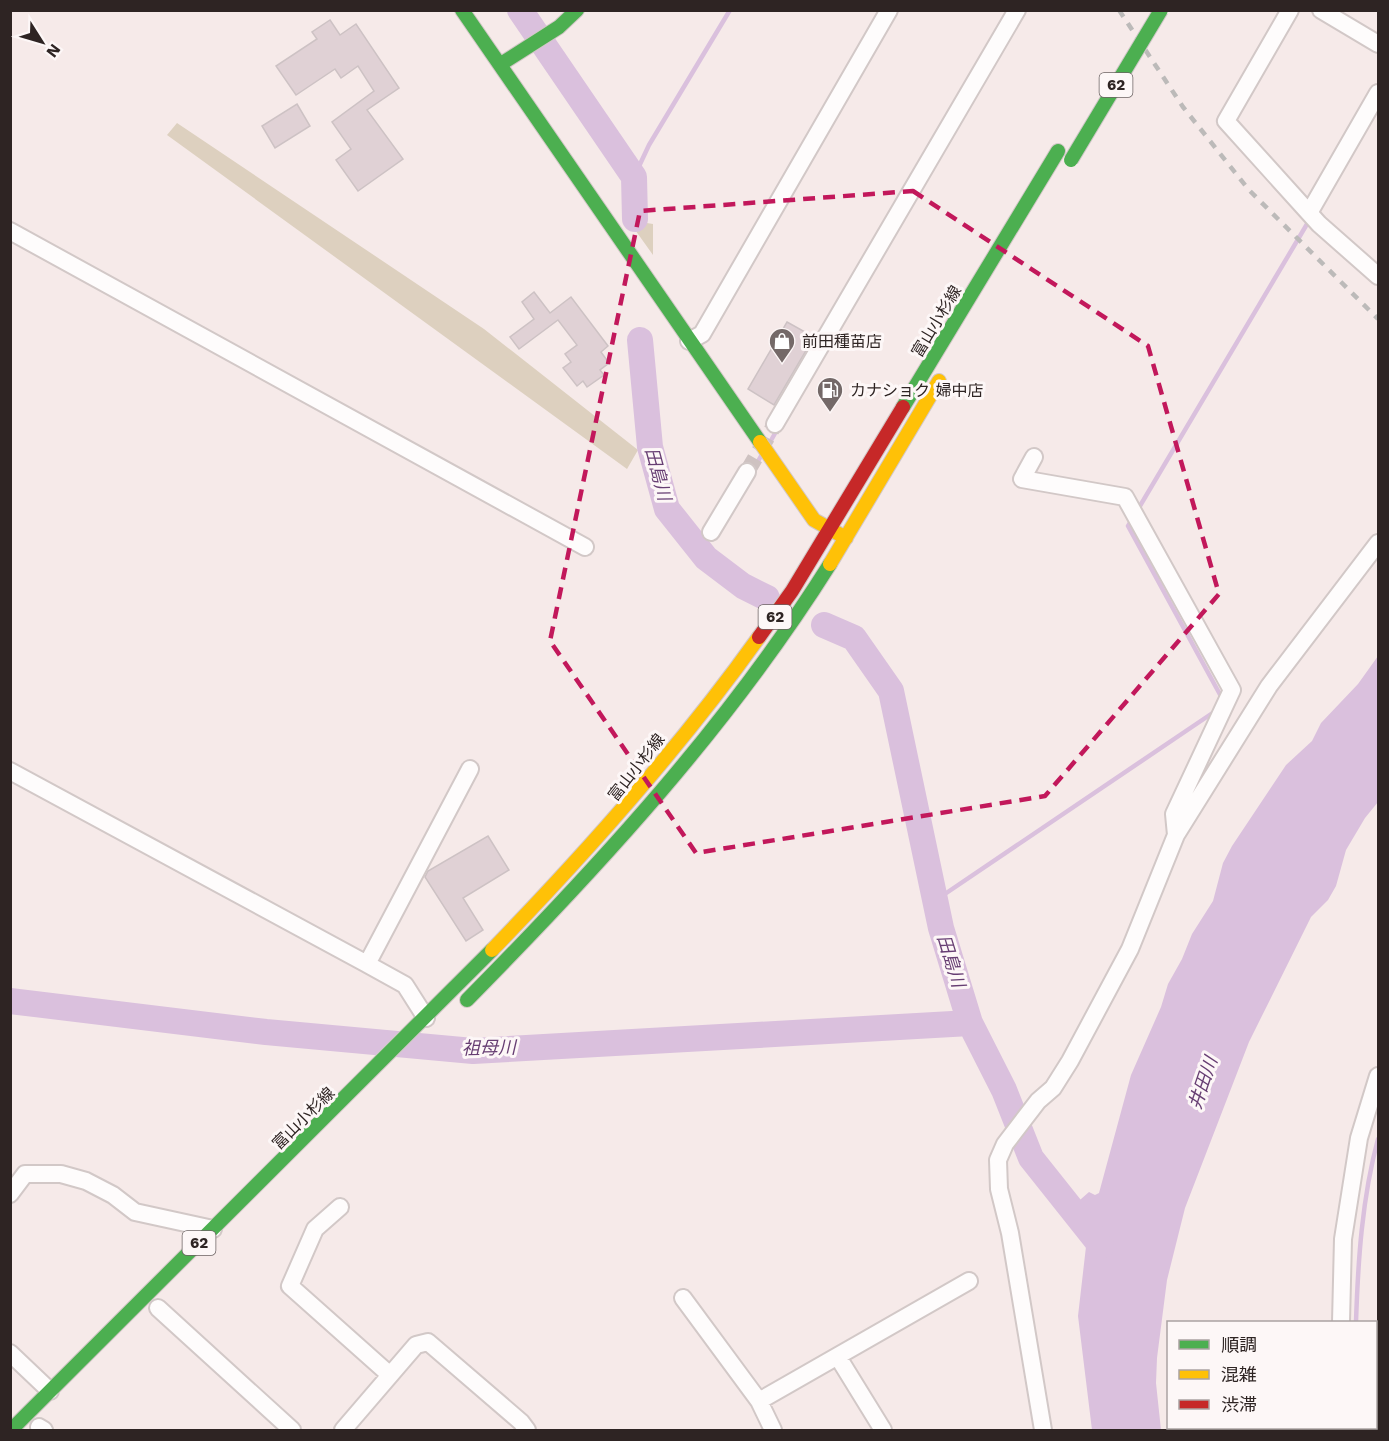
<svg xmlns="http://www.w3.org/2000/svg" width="1389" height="1441" font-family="'Work Sans','Noto Sans JP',sans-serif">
  <rect width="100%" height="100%" fill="#f6eae9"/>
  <path fill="#ddd0bf" d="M 177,123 L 484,329 L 638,450 L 627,469 L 167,135 Z
    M 628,220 L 653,224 L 653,255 Z"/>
  <path fill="#dac0dd" d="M 1378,656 L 1378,802 L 1365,818 L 1346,850 L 1336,886 L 1328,900 L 1311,917 L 1249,1042 L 1185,1208 L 1167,1280 L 1157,1358 L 1156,1383 L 1161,1430 L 1092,1430 L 1078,1316 L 1087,1238 L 1073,1206 L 1089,1192 L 1095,1195 L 1099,1193 L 1131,1075 L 1161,1007 L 1168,984 L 1182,959 L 1192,934 L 1213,901 L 1223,863 L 1232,846 L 1286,765 L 1312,741 L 1321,723 L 1358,684 Z"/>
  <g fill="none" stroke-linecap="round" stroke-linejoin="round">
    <path stroke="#dac0dd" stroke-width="4.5" d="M 634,177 L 649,145 L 730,10
      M 769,444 L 778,428
      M 752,472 L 761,456
      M 1137,511 L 1310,219
      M 1133,518 L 1128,526 L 1223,700
      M 936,900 L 1217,710
      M 1356,1322 C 1358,1261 1362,1198 1378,1139
      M 1363,1428 L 1363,1430"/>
    <path stroke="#dac0dd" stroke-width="26" d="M 520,10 L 634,177 L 635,219
      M 640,340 L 650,447 L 667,509 L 706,558 L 743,586 L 767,598
      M 824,625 L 854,638 L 891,691 L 941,928 L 970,1023 L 1004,1090 L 1031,1158 L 1101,1246
      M 10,1001 L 266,1032 L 473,1051 L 970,1023"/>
  </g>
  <path fill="#e0d1d5" stroke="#cdc2c4" stroke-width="1.5" d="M 330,20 L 340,35 L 356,24 L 399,88 L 367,110 L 403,159 L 358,191 L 336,160 L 351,149 L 332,122 L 374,91 L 358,66 L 341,78 L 335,69 L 296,95 L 276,66 L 317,39 L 312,32 Z
    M 297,104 L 310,126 L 275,148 L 262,126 Z
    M 534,292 L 550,313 L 571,297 L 608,346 L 601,352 L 609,363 L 600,370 L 604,375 L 587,387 L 583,381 L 577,386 L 563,368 L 571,362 L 565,354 L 577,345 L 558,320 L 519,349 L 510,337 L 534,319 L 522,302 Z
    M 787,322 L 814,337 L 774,405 L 748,389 Z
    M 488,836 L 509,870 L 463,898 L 483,930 L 466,941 L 425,877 L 428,871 Z"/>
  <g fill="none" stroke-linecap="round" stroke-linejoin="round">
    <path stroke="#cec2c1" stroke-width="16" stroke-dasharray="16 8" stroke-linecap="butt" d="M 747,472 L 775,424"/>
    <g stroke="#d2c8c7" stroke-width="20">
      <path id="street" d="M 1290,10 L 1226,121 L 1319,224 L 1378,276
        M 1321,10 L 1378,44
        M 1309,213 L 1378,93
        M 10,231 L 585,547
        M 689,341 L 702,334 L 889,10
        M 775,424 L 1017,10
        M 1034,457 L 1022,479 L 1125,497 L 1232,690 L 1174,814 L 1176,835
        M 711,532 L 747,472
        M 10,771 L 367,964
        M 426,1018 L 405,985 L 367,964 L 470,769
        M 10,1194 L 25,1174 L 61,1174 L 86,1181 L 113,1195 L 135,1212 L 213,1229
        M 340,1207 L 315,1229 L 290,1286 L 390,1375
        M 683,1298 L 759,1401 L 773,1430
        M 158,1308 L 292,1430
        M 1341,1322 L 1343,1239 L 1359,1138 L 1378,1076
        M 10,1353 L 50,1391
        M 838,1357 L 883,1430
        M 759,1401 L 969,1281
        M 39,1427 L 44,1430
        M 1345,1428 L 1345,1430
        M 343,1430 L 416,1345 L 428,1342 L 521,1422 L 527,1430
        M 1043,1430 L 1010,1233 L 999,1189 L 998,1160 L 1005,1144 L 1038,1101 L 1053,1088 L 1070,1061 L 1130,949 L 1176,835 L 1269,686 L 1378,543"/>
    </g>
    <g stroke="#d2c8c7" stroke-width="16">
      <path id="fast" d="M 462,10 L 760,442
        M 501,64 L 559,27 L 577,10
        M 903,407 L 1058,151
        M 467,1000 C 601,864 728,726 830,564
        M 11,1430 L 492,950"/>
    </g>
    <g stroke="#d2c8c7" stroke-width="16">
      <path id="slow" d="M 760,442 L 814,520 L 846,538
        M 830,564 L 939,381
        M 492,950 C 587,852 679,749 759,637"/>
    </g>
    <g stroke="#d2c8c7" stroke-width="16">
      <path id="jam" d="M 759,637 L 792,591 L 903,407"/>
    </g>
    <use href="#street" stroke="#fefcfc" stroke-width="16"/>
    <use href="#fast" stroke="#4caf50" stroke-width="14"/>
    <use href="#slow" stroke="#ffc107" stroke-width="14"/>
    <use href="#jam" stroke="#c62828" stroke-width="14"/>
    <path stroke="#bcbab9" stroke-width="4.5" stroke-dasharray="8 8" stroke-linecap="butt" d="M 1119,10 L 1183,107 L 1249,190 L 1378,319"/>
    <g stroke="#cec8c7" stroke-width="16" stroke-linecap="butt">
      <path id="fast-bridge" d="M 1071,160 L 1161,10"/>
    </g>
    <use href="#fast-bridge" stroke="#4caf50" stroke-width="14"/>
  </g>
  <path fill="none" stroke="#c2185b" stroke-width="4.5" stroke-dasharray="12 8" stroke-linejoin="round" d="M 913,191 L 1148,346 L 1219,594 L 1045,796 L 696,853 L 550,641 L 640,211 Z"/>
  <defs>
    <g id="shop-pin" transform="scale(1.35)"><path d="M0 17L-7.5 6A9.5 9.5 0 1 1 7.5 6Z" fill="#746968" stroke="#fdf7f7"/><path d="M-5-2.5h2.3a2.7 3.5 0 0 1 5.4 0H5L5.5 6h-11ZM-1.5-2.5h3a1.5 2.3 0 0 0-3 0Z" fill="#fff"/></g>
    <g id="fuel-pin" transform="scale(1.35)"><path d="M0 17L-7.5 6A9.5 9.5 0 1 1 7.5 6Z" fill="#746968" stroke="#fdf7f7"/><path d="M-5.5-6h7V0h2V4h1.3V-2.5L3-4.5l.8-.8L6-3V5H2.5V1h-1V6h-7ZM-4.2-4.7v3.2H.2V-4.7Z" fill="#fff"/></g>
  </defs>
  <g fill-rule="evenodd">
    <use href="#shop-pin" x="782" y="341"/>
    <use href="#fuel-pin" x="830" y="390"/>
  </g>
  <g text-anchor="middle" stroke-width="6" stroke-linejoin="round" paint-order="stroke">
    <g fill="#fdf7f7" stroke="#6c6363" stroke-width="1.5">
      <rect x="1099.5" y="73" width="33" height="24" rx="4.5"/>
      <rect x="758.5" y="605" width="33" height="24" rx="4.5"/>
      <rect x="182.5" y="1231" width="33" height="24" rx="4.5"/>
    </g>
    <g font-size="15" font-weight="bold" fill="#2e2423">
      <text x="1116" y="90">62</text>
      <text x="775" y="622">62</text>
      <text x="199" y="1248">62</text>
    </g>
    <g font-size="16" fill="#2e2423" stroke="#fdf7f7">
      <text transform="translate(936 321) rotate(-59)" y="6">富山小杉線</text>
      <text transform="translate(636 767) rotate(-52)" y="6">富山小杉線</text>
      <text transform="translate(303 1118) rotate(-45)" y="6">富山小杉線</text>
    </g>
    <g font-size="16" fill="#2e2423" stroke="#fdf7f7" text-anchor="start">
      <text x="802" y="347">前田種苗店</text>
      <text x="850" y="396">カナショク 婦中店</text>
    </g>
    <g font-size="18" font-style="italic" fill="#673e73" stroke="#fdf7f7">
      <text transform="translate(658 474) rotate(75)" y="6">田島川</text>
      <text transform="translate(951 961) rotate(73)" y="6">田島川</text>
      <text transform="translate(489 1048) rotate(-1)" y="6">祖母川</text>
      <text transform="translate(1203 1083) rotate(-71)" y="6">井田川</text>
    </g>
  </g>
  <rect width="1389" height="1441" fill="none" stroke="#2e2423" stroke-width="24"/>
  <rect x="1167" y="1321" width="210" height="108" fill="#fdf7f7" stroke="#aaa3a2" stroke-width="1.5"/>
  <rect x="1179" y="1340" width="30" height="9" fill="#4caf50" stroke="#aaa3a2" stroke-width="1.5"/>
  <text x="1221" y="1351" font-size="18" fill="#2e2423">順調</text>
  <rect x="1179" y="1370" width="30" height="9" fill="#ffc107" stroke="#aaa3a2" stroke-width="1.5"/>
  <text x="1221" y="1381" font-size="18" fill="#2e2423">混雑</text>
  <rect x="1179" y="1400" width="30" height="9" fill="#c62828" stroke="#aaa3a2" stroke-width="1.5"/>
  <text x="1221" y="1411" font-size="18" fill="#2e2423">渋滞</text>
  <g transform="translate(42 42) rotate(127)" stroke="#fdf7f7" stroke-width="4.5" paint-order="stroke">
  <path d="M0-4.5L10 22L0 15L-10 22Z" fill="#2e2423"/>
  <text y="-9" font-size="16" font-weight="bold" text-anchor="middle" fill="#2e2423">N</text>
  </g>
</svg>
